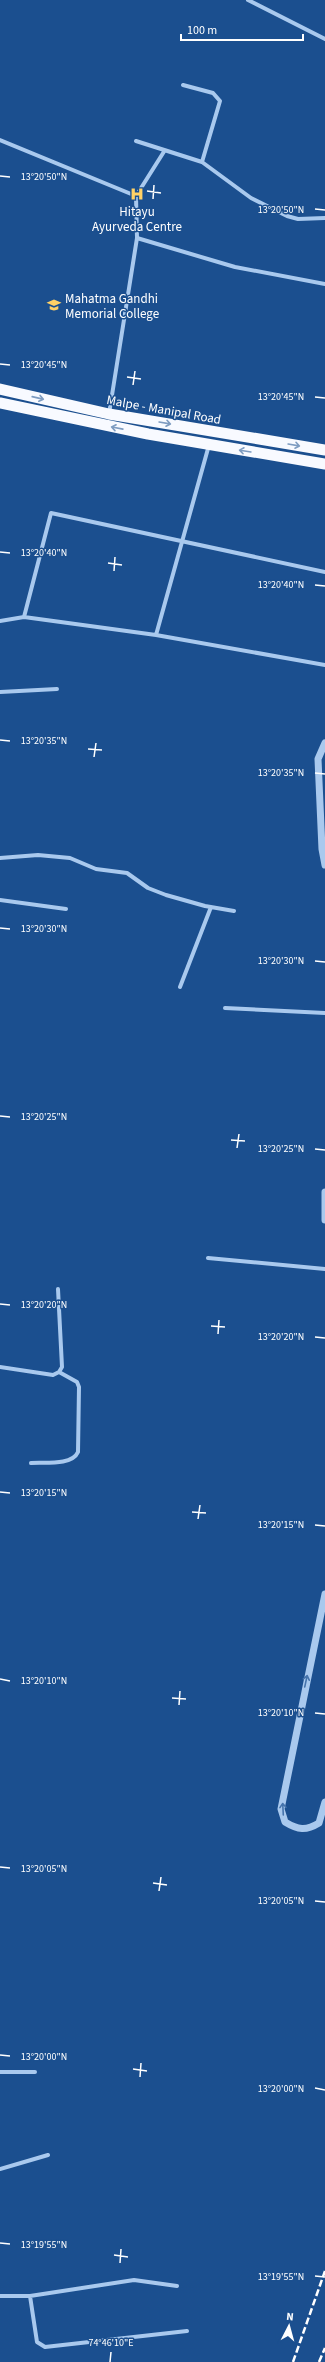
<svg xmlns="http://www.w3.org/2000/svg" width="325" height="2362" font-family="'Source Sans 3',sans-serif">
  <rect width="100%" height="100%" fill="#1b4f8f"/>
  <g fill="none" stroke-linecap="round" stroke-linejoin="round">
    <path stroke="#a9c9ee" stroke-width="4" d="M 248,0 L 325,39
      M 183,85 L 213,93 L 220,101 L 202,162
      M 0,140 L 136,196 L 137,238 L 109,414
      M 136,141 L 202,162 L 251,198 L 287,216 L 298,219 L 325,218
      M 136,196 L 165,150
      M 137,238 L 235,267 L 325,284
      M 24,617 L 51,513 L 325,572
      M 0,621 L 24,617 L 156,635 L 325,665
      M 156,635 L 209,445
      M 0,692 L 57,689
      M 0,858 L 38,855 L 70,858 L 96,869 L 127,873 L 148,888 L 166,895 L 205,906 L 234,911
      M 0,900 L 66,909
      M 180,987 L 211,907
      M 225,1008 L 325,1013
      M 208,1258 L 325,1269
      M 0,1367 L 53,1375 L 59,1372 L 62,1367 L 58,1289
      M 31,1463 C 44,1462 72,1466 78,1452 L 79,1387 L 77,1382 L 59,1372
      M 0,2072 L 35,2072
      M 0,2169 L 48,2155
      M 0,2296 L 30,2296 L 134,2280 L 177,2286
      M 30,2296 L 37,2342 L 45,2347 L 187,2331"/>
    <path stroke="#a9c9ee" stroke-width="7" d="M 325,743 L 318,759 L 322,849 L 325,865
      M 325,1192 L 325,1220
      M 325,1594 L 281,1809 L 285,1822 C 298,1830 306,1831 319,1823 L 325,1802"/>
    <path stroke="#f8faff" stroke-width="11" d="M 0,389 L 109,414 L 325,450
      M 0,403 L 148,434 L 325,464"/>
    <path stroke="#fff" stroke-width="2.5" stroke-dasharray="7 3" stroke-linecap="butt" d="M 293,2362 L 325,2271
      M 319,2362 L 325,2348"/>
  </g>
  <defs><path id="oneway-shaft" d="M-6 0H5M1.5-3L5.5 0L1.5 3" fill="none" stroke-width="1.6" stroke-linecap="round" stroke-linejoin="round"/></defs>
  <g stroke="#7e9cc1">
    <use href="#oneway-shaft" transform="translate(38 398) rotate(13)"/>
    <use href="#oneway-shaft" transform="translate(165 423) rotate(10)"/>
    <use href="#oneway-shaft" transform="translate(117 428) rotate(-169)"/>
    <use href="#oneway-shaft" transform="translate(294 445) rotate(10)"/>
    <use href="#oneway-shaft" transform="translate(245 451) rotate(-171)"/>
  </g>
  <g stroke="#4674ac">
    <use href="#oneway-shaft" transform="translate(306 1681) rotate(-78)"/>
    <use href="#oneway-shaft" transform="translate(283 1809) rotate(-93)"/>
  </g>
  <path fill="none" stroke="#fff" stroke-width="1.5" d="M 0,176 L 10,177M 147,191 L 161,193M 153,199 L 154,185M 315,209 L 325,210M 0,364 L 10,365M 127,377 L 141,379M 133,385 L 135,371M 315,397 L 325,398M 0,552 L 10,553M 108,563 L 122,565M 114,571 L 115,557M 315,585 L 325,586M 0,740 L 10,741M 88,749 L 102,750M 94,757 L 96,743M 315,773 L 325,774M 0,928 L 10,929M 315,961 L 325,962M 0,1116 L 10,1117M 231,1140 L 245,1141M 237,1148 L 239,1134M 315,1149 L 325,1150M 0,1304 L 10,1305M 211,1326 L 225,1327M 218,1334 L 219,1320M 315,1337 L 325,1338M 0,1492 L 10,1493M 192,1512 L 206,1513M 198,1519 L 200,1505M 315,1525 L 325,1526M 0,1679 L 10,1681M 172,1698 L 186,1699M 179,1705 L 180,1691M 315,1713 L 325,1714M 0,1867 L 10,1868M 153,1883 L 167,1885M 159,1891 L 161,1877M 315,1901 L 325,1902M 0,2055 L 10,2056M 133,2069 L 147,2071M 140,2077 L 141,2063M 315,2088 L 325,2090M 0,2243 L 10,2244M 114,2255 L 128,2257M 120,2263 L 121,2249M 315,2276 L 325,2277M 110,2362 L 111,2352"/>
  <defs>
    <g id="hospital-bare" transform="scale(1.08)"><path d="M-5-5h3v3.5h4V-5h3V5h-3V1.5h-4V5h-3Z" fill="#ffd166" stroke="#1b4f8f" stroke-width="2.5" paint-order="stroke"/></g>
    <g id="university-bare" transform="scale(1.08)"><path d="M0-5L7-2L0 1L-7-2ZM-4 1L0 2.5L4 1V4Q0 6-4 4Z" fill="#ffd166" stroke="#1b4f8f" stroke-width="2.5" paint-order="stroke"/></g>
  </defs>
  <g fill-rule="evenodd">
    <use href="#hospital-bare" x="137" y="194"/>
    <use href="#university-bare" x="54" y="305"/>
  </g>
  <g text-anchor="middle" stroke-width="3" stroke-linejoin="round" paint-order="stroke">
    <g font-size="13" fill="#fff" stroke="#1b4f8f">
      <text x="137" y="216">Hitayu<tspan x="137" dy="15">Ayurveda Centre</tspan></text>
      <text x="65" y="303" text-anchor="start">Mahatma Gandhi<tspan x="65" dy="15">Memorial College</tspan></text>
    </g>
    <g font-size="13" fill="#fff" stroke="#1b4f8f">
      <text transform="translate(164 409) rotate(10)" y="5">Malpe - Manipal Road</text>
    </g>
  </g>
  <g font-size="10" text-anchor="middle" fill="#fff" stroke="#1b4f8f" stroke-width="3" stroke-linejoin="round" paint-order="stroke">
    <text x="44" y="180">13°20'50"N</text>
    <text x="281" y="213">13°20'50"N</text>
    <text x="44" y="368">13°20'45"N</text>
    <text x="281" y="400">13°20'45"N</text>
    <text x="44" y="556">13°20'40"N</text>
    <text x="281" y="588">13°20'40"N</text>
    <text x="44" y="744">13°20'35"N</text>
    <text x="281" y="776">13°20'35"N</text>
    <text x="44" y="932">13°20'30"N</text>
    <text x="281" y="964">13°20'30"N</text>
    <text x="44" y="1120">13°20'25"N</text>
    <text x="281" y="1152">13°20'25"N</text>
    <text x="44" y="1308">13°20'20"N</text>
    <text x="281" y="1340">13°20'20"N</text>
    <text x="44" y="1496">13°20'15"N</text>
    <text x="281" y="1528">13°20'15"N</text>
    <text x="44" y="1684">13°20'10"N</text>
    <text x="281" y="1716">13°20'10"N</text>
    <text x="44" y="1872">13°20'05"N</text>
    <text x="281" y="1904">13°20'05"N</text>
    <text x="44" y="2060">13°20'00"N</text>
    <text x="281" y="2092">13°20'00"N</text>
    <text x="44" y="2248">13°19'55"N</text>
    <text x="281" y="2280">13°19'55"N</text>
    <text x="111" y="2346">74°46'10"E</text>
  </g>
  <g transform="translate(289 2326) rotate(6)" stroke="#1b4f8f" stroke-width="3" paint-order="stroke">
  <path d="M0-3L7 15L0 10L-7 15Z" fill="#ffffff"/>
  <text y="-6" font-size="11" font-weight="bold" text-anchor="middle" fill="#ffffff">N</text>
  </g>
  <path d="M181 34v6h122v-6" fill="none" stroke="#ffffff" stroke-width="2"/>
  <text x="187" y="34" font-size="12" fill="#ffffff" stroke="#1b4f8f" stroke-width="3" paint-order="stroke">100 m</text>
</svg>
